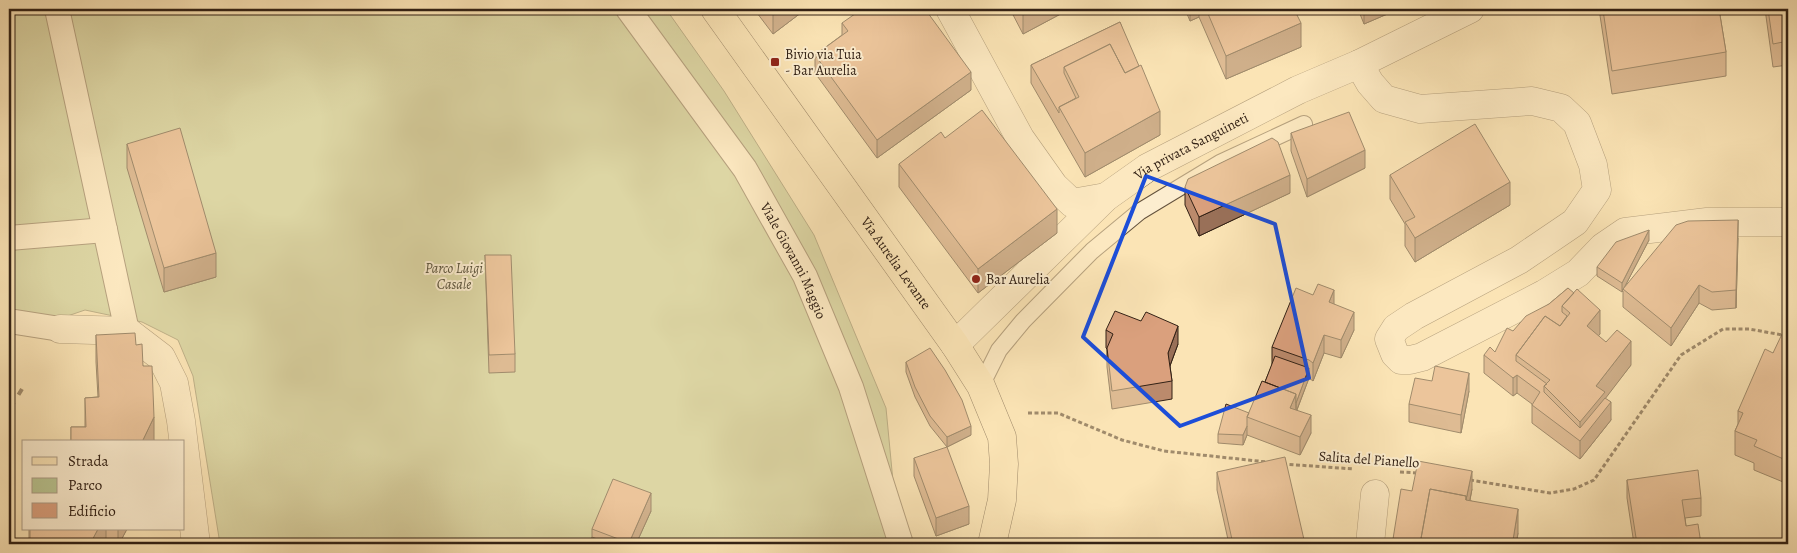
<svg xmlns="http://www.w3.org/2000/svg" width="1797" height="553" font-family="Alegreya,serif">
  <rect width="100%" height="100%" fill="#fbe4b5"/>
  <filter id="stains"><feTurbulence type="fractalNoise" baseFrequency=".004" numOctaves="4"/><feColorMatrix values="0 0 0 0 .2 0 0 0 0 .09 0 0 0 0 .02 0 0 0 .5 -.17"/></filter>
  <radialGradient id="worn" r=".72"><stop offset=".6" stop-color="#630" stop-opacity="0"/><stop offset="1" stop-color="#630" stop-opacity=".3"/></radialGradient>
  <path fill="#b9c591" stroke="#767353" d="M 9,9 L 666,9 L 724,91 L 814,235 L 886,408 L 899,544 L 220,544 L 193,376 L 178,340 L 142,322 L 85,310 L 9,336 Z"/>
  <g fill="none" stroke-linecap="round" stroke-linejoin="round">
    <g stroke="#64523d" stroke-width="18">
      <path id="service" d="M 981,386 L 999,350 L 1023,321 L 1092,251 L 1139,212 L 1220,163 L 1304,124"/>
    </g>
    <g stroke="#64523d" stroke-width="26">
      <g id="pedestrian">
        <path d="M 57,9 L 127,331"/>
        <path id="s1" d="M 628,9 L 745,169 L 805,276 L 851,387 L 901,544"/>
        <path d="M 9,238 L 105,230"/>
        <path d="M 9,321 L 60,329"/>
      </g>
    </g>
    <g stroke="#64523d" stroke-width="29">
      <g id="minor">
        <path d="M 950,9 L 1020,138 L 1054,186 L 1072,203 L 1106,197"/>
        <path d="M 1359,64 L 1370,83 L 1384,99 L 1420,109 L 1532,101 L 1561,108 L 1577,123 L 1593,165 L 1597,190 L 1575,222 L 1519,260 L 1414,316 L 1396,328 L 1389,339 L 1395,354 L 1401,360 L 1410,360 L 1422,357 L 1544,294 L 1578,273 L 1603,247 L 1625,232 L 1707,222 L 1788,222"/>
        <path d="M 60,329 L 127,331 L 161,357 L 174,383 L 181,421 L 196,544"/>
        <path id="s2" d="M 955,345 L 1106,197 L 1147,168 L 1298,90 L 1359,64 L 1470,9"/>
        <path d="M 1370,544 L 1375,494"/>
      </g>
    </g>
    <g stroke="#322115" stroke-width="29">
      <g id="primary">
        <path id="s3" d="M 715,9 L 955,345 L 981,386 L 1002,437 L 1004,464 L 1002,500 L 992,544"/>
      </g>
    </g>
    <path stroke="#322115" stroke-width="3" stroke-dasharray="4 2.5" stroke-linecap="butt" d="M 1028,413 L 1058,413 L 1122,440 L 1164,451 L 1267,462
      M 1283,464 L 1354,469
      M 1400,472 L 1419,473
      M 1470,480 L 1550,493 L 1574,489 L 1594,480 L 1681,355 L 1723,329 L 1749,329 L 1788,336"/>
    <use href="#service" stroke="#fcedcf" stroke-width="16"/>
    <use href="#pedestrian" stroke="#fcedcf" stroke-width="24"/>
    <use href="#minor" stroke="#fcedcf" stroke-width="28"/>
    <use href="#primary" stroke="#fbe4b5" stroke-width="28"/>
    <path stroke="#322115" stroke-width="4" stroke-dasharray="9 9" stroke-linecap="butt" d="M 9,410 L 22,389"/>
  </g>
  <path fill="#bb8a6c" stroke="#322115" d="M 754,9 L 806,9 L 773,34 Z
    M 1010,9 L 1070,9 L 1023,34 Z
    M 1185,9 L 1294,9 L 1301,47 L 1226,79 L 1199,17 L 1190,21 Z
    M 1358,9 L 1399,9 L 1364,24 Z
    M 1599,9 L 1719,9 L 1726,52 L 1726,76 L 1612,94 Z
    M 1765,9 L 1788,9 L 1788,65 L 1773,67 Z
    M 1120,22 L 1160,135 L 1085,177 L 1031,83 L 1031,65 Z
    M 842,23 L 971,90 L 877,158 L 815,73 L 815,55 L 842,35 Z
    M 1291,133 L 1365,168 L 1307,197 L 1291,151 Z
    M 945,138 L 1057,233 L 978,293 L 899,187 L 899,164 Z
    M 127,144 L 216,277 L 164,292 L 127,168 Z
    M 1390,175 L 1510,205 L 1415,262 L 1405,246 L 1405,224 L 1390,199 Z
    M 1185,187 L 1290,193 L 1199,236 L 1185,205 Z
    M 1738,238 L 1736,308 L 1712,310 L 1699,303 L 1671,346 L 1623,307 L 1623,291 L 1622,292 L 1597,276 L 1597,267 L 1649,240 L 1625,286 Z
    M 485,255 L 515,354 L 515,372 L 489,373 Z
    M 1568,288 L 1600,334 L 1598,336 L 1631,365 L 1605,398 L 1611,420 L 1580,459 L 1532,423 L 1532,404 L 1517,393 L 1513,396 L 1484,373 L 1484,355 L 1495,352 L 1513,331 L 1549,304 Z
    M 1334,304 L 1354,330 L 1341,358 L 1324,353 L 1313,381 L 1309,378 L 1297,410 L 1311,433 L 1300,455 L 1247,435 L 1243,445 L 1218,443 L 1218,434 L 1249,413 L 1265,382 L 1272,365 L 1272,347 Z
    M 1106,330 L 1178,344 L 1170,366 L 1172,381 L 1172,399 L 1112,409 L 1107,367 L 1107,349 L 1106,348 Z
    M 96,335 L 136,345 L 143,366 L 154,442 L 71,442 L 71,427 L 85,427 L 85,398 L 98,397 L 96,362 Z
    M 1788,336 L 1788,484 L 1754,470 L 1754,463 L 1735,455 L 1735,431 L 1738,424 L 1738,411 L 1773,353 Z
    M 906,362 L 971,435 L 947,447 L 930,426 L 915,397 L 906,372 Z
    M 1469,391 L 1461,433 L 1409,422 L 1409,404 Z
    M 914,458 L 969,524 L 936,536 L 914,476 Z
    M 1217,472 L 1305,544 L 1229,544 L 1217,490 Z
    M 1627,480 L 1701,498 L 1701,516 L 1685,518 L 1686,526 L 1701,544 L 1634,544 L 1627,498 Z
    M 1472,489 L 1470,500 L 1518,533 L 1517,541 L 1527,544 L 1393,544 L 1393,539 L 1412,491 Z
    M 651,511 L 636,544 L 592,544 L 592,529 Z
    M 29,529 L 127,529 L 119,544 L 115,544 L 106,540 L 104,544 L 16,544 L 29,539 Z"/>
  <path fill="#997058" stroke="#322115" d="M 774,9 L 806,9 L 773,34 L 773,10 Z
    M 1025,9 L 1070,9 L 1023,34 L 1023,10 Z
    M 1190,9 L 1199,9 L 1199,17 L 1190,21 Z
    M 1364,9 L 1399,9 L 1364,24 Z
    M 1301,23 L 1301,47 L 1226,79 L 1226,56 Z
    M 971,72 L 971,90 L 877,158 L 877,140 Z
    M 1160,111 L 1160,135 L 1085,177 L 1085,153 Z
    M 1365,150 L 1365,168 L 1307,197 L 1307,179 Z
    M 1290,175 L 1290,193 L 1199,236 L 1199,217 Z
    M 1510,182 L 1510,205 L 1415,262 L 1415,238 Z
    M 1057,209 L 1057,233 L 978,293 L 978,269 Z
    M 1738,220 L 1738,238 L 1736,308 L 1736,290 Z
    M 1649,230 L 1649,240 L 1623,290 L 1623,289 L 1622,292 L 1622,283 Z
    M 216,253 L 216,277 L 164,292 L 164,268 Z
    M 1699,285 L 1699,303 L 1671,346 L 1671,328 Z
    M 1334,290 L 1334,308 L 1329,302 Z
    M 1600,310 L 1600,334 L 1587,350 L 1587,326 Z
    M 1354,312 L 1354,330 L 1341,358 L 1341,340 Z
    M 1178,326 L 1178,344 L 1168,371 L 1168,353 Z
    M 1324,335 L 1324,353 L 1313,381 L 1313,363 Z
    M 1631,341 L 1631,365 L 1605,399 L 1611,402 L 1611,420 L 1580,459 L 1580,422 L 1596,386 Z
    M 1309,368 L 1309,378 L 1296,412 L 1296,403 Z
    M 1469,373 L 1469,391 L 1461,433 L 1461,415 Z
    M 1517,375 L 1517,393 L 1513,396 L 1513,378 Z
    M 1296,394 L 1296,412 L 1290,408 Z
    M 1311,415 L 1311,433 L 1300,455 L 1300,437 Z
    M 154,417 L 154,442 L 142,442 Z
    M 971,426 L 971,435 L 947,447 L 947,437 Z
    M 1247,426 L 1247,435 L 1243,445 L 1243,435 Z
    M 1472,471 L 1472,489 L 1466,519 L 1466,500 Z
    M 651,493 L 651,511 L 636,544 L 629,544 L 629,543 Z
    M 969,506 L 969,524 L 936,536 L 936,518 Z
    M 1518,509 L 1518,533 L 1516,544 L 1513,540 Z
    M 98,529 L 106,529 L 106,540 L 104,544 L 90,544 Z
    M 118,529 L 127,529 L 119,544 L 118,544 Z"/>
  <path fill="#daa07d" stroke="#322115" d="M 862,9 L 925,9 L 971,72 L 877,140 L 815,55 L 848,31 L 842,23 Z
    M 1206,9 L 1294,9 L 1301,23 L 1226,56 Z
    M 1608,9 L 1719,9 L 1726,52 L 1612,71 L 1603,10 Z
    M 1768,9 L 1788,9 L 1788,41 L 1773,44 Z
    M 1120,22 L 1139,66 L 1125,73 L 1110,44 L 1064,67 L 1064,73 L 1076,98 L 1059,107 L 1059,113 L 1031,65 Z
    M 1110,44 L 1125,73 L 1141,65 L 1160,111 L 1085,153 L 1059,107 L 1079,97 L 1064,67 Z
    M 982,110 L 1057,209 L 978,269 L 899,164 L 941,132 L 945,138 Z
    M 1349,112 L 1365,150 L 1307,179 L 1291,133 Z
    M 1475,124 L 1510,182 L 1415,238 L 1405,222 L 1415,217 L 1390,175 Z
    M 180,128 L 216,253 L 164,268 L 127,144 Z
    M 1272,138 L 1278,142 L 1290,175 L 1199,217 L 1185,187 L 1188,179 Z
    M 1738,220 L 1736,290 L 1712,292 L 1699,285 L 1671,328 L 1623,289 L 1676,225 L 1688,221 Z
    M 1649,230 L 1622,283 L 1597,267 L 1616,242 Z
    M 485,255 L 511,255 L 515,354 L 489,355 Z
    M 1318,284 L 1334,290 L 1329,302 L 1354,312 L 1341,340 L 1324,335 L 1313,363 L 1309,360 L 1272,347 L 1296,288 L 1313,295 Z
    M 1568,288 L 1574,293 L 1562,306 L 1562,312 L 1567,316 L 1560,326 L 1545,316 L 1516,355 L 1516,361 L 1547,384 L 1544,386 L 1544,392 L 1580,428 L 1605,398 L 1611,402 L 1580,441 L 1532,405 L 1540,392 L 1517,375 L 1513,378 L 1484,355 L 1490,347 L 1495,352 L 1507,328 L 1513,331 L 1526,316 L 1549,304 Z
    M 1577,289 L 1600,310 L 1587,326 L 1606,342 L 1617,330 L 1631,341 L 1596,386 L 1605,392 L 1580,422 L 1544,386 L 1550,380 L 1516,355 L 1545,316 L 1560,326 L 1570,313 L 1562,306 Z
    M 1115,311 L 1141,321 L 1146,312 L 1178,326 L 1168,353 L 1172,381 L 1112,391 L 1107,348 L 1113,334 L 1106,330 Z
    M 135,333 L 136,345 L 142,344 L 143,366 L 152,366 L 154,417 L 142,442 L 71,442 L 71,427 L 86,427 L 85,398 L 99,397 L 96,335 Z
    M 1782,334 L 1788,336 L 1788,461 L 1754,446 L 1757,440 L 1735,431 L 1743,413 L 1738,411 L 1765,349 L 1773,353 Z
    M 930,348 L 945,370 L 962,400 L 971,426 L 947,437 L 930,416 L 915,387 L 906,362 Z
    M 1275,356 L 1309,368 L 1296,403 L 1296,394 L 1265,382 Z
    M 1435,366 L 1469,373 L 1461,415 L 1409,404 L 1415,378 L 1432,381 Z
    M 1262,381 L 1296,394 L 1290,408 L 1311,415 L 1300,437 L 1247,417 Z
    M 1226,404 L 1249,413 L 1247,417 L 1247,426 L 1243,435 L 1218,434 Z
    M 947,447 L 969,506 L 936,518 L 914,458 Z
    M 1285,457 L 1305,544 L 1233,544 L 1217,472 Z
    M 1418,461 L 1472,471 L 1466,500 L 1466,496 L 1430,489 L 1420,544 L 1410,544 L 1410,543 L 1393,539 L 1401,489 L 1412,491 Z
    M 1698,470 L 1701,498 L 1682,500 L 1686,526 L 1698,524 L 1701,544 L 1637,544 L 1627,480 Z
    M 613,479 L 651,493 L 629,543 L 592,529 Z
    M 1430,489 L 1466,496 L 1466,500 L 1518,509 L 1513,540 L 1527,542 L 1527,544 L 1420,544 Z
    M 30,529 L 98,529 L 90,544 L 16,544 L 16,539 L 30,539 Z
    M 592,537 L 611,544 L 592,544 Z"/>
  <path d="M0 0H1797V553H0ZM 1146,176 L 1275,224 L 1309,378 L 1180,426 L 1083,337 Z" fill="#fbe4b5" fill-opacity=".55" fill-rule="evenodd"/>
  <path fill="none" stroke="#1d4ed8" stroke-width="4" stroke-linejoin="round" d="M 1146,176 L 1275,224 L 1309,378 L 1180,426 L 1083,337 Z"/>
  <g fill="#8f2418" stroke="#fcedcf" stroke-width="2">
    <rect x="770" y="57" width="10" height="10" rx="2.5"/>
    <circle cx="976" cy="279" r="5"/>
  </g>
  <g text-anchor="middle" stroke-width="4" stroke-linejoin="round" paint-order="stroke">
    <g font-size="14" fill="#322115" stroke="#fcedcf" text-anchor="start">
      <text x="785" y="59">Bivio via Tuia<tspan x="785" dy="16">- Bar Aurelia</tspan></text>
      <text x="986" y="284">Bar Aurelia</text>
    </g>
    <g font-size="14" fill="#322115" stroke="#fcedcf">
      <text dy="5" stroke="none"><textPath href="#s2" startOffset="311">Via privata Sanguineti</textPath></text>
      <text dy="5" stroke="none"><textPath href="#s1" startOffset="302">Viale Giovanni Maggio</textPath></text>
      <text dy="5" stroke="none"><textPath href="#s3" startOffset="312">Via Aurelia Levante</textPath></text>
      <text transform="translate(1369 459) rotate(4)" y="5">Salita del Pianello</text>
    </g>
    <g font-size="14" font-style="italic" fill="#5a523a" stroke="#fcedcf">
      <text x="454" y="273">Parco Luigi<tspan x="454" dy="16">Casale</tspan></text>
    </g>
  </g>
  <rect width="1797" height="553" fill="none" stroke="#fbe4b5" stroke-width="30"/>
  <rect x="10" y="10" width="1777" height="533" fill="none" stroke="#322115" stroke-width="2.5"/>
  <rect x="15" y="15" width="1767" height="523" fill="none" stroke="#322115"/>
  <rect x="22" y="440" width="162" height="90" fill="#fcedcf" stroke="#ab9b85"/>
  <rect x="32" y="457" width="25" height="8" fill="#fbe4b5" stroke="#ab9b85"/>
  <text x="68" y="466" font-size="15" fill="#322115">Strada</text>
  <rect x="32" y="478" width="25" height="15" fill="#b9c591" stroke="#ab9b85"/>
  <text x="68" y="490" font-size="15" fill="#322115">Parco</text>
  <rect x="32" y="503" width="25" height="15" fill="#daa07d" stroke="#ab9b85"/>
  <text x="68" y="516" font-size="15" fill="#322115">Edificio</text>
  <rect width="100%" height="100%" filter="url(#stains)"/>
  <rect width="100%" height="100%" fill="url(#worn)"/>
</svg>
